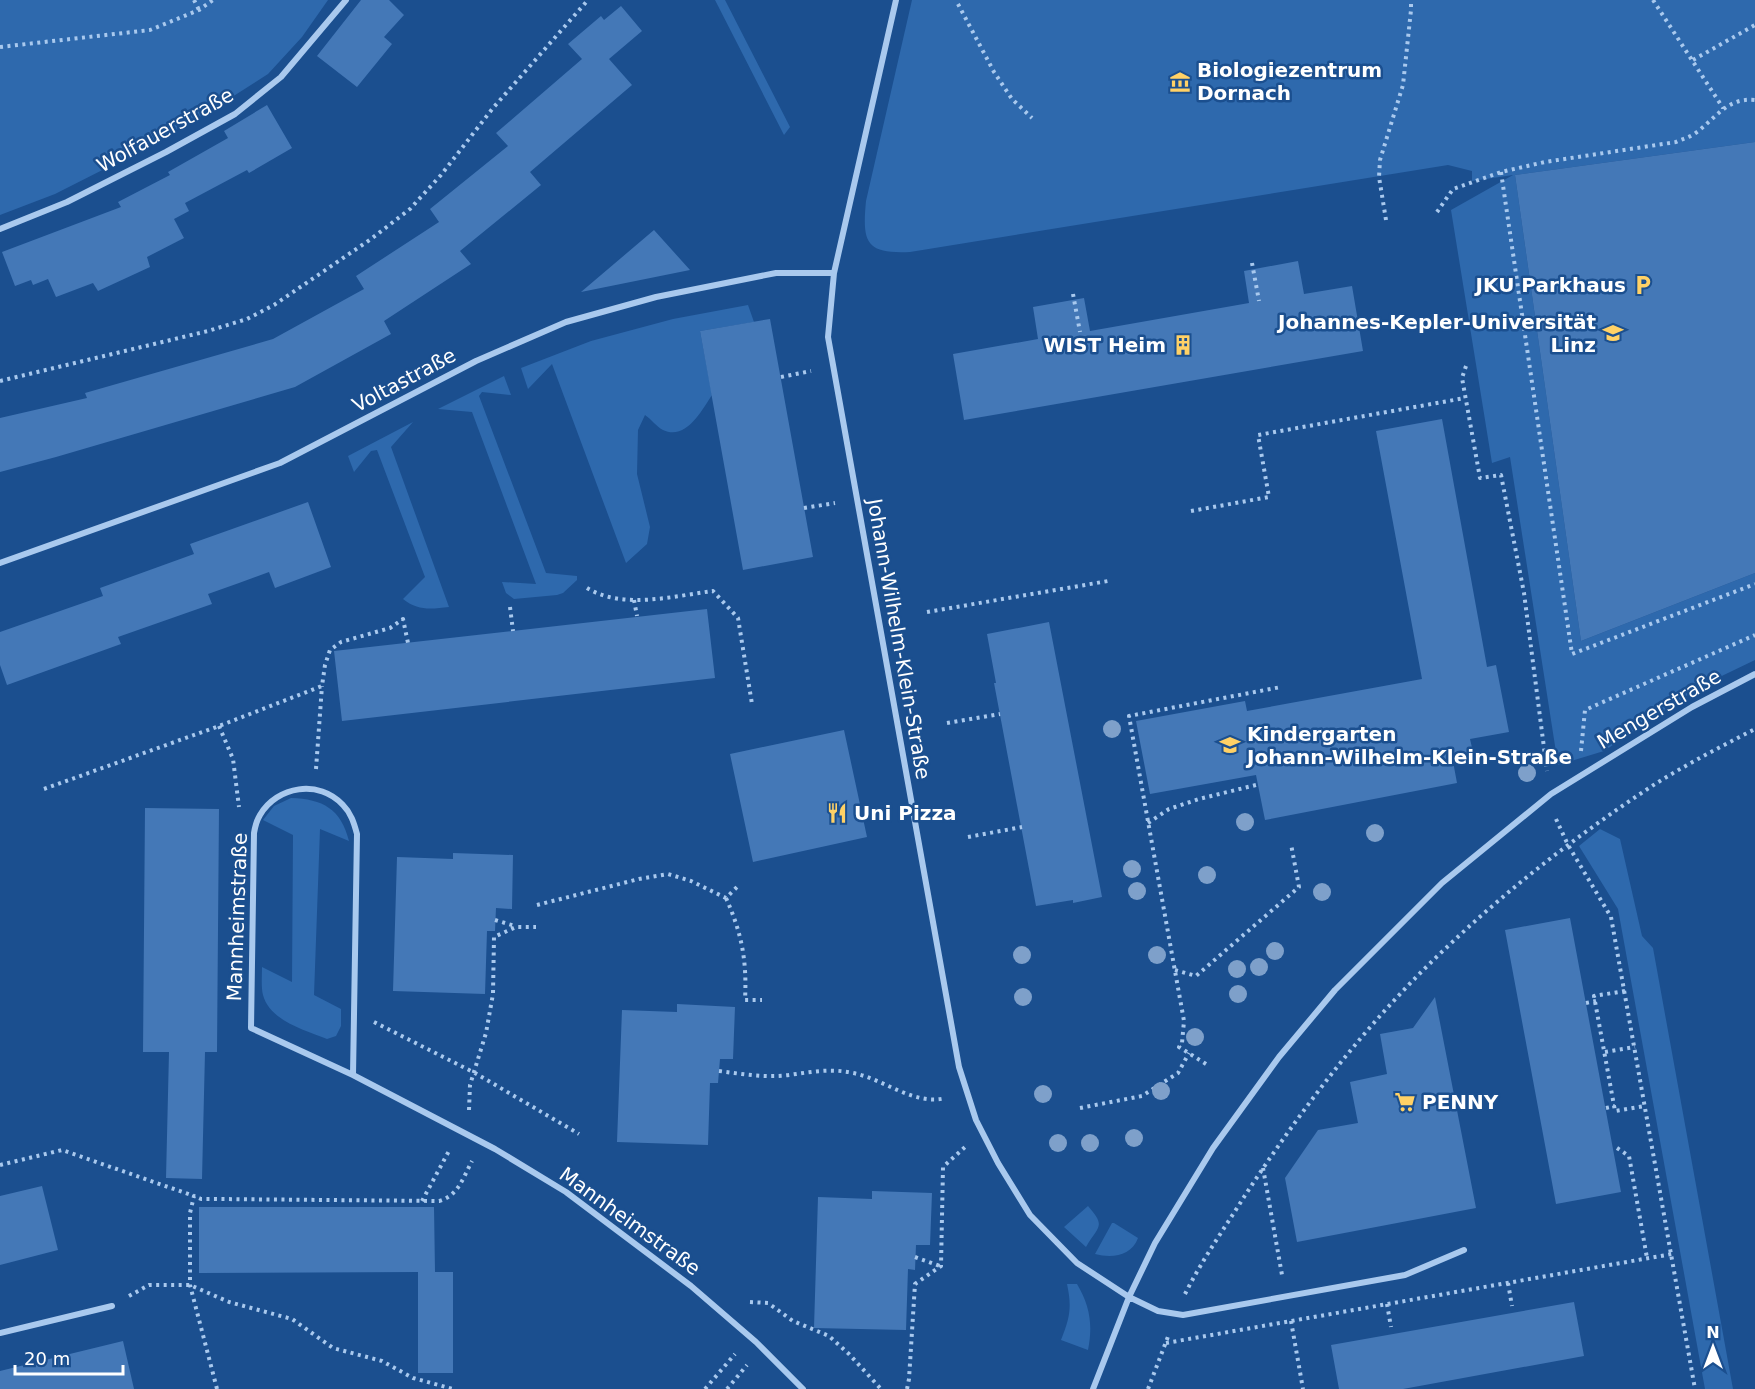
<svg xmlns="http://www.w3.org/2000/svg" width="1755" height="1389" font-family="'DejaVu Sans',sans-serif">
  <rect width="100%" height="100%" fill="#1b4f8f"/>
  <path fill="#2e69ad" d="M 0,0 L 328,0 L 302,37 L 268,74 L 210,111 L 134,154 L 55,194 L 0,215 Z
    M 715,0 L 725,0 L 790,127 L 784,135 Z
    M 912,0 L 1755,0 L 1755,142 L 1515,175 L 1581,641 L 1755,573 L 1755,660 L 1703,685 L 1604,751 L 1558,765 L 1510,457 L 1492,463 L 1451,210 L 1513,175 L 1472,181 L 1472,171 L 1448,165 L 910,252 C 866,254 862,243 866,201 Z
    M 748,305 L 754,322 L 700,331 L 712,395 C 702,410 686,441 663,430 C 657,427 651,419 645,415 L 638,430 L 637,474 L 650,527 L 647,544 L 626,563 L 552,364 L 528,389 L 521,368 L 591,341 L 673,319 Z
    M 504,376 L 511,395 L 482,392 L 479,396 L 546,573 L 577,576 L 577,580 L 563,593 L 557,595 L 514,599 L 506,593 L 502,582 L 536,584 L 472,412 L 438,409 Z
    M 413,422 L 391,447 L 449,607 C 431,609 418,611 403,599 L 425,577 L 377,450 L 371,451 L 354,472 L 348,456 Z
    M 291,798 C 323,799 341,809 349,841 L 320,829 L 314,995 L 341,1009 L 341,1026 L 336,1036 L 327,1039 C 305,1030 270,1021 263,995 C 261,987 262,976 262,967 L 292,982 L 293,835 L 263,820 L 274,806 Z
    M 1600,829 L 1620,839 L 1642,936 L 1653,948 L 1733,1389 L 1705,1389 L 1618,909 L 1579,846 Z
    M 1088,1206 C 1106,1227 1099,1225 1086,1247 L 1064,1227 Z
    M 1112,1223 L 1114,1223 L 1138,1238 C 1131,1257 1111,1258 1095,1254 Z
    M 1067,1284 L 1077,1284 C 1090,1306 1093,1325 1088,1350 L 1061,1340 C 1070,1318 1072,1307 1067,1284 Z"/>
  <path fill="#4478b7" d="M 361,0 L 389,0 L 404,15 L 384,37 L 392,44 L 357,87 L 317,56 Z
    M 621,6 L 642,31 L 609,59 L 632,85 L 530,172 L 541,185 L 460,251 L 471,264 L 384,321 L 391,334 L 295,387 L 56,457 L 0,472 L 0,418 L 87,398 L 85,393 L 273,339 L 364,289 L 356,276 L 439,222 L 430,209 L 508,146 L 496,133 L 582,59 L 568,44 L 601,16 L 604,20 Z
    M 267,105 L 292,148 L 249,173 L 247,170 L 185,203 L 189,211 L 174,219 L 184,238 L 147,257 L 150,267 L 98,291 L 93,283 L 56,297 L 48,279 L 33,285 L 31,280 L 15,286 L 2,252 L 121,207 L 118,202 L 170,175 L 168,172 L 228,138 L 224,131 Z
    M 1755,142 L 1755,573 L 1581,641 L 1515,175 Z
    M 654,230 L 690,270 L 581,292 Z
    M 1298,261 L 1304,294 L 1352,286 L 1363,351 L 964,420 L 953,354 L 1038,339 L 1033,307 L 1084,298 L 1090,331 L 1249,303 L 1244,271 Z
    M 770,319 L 813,557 L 743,570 L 700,331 Z
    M 1442,419 L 1487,667 L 1496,665 L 1509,732 L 1470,739 L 1473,752 L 1452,756 L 1457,783 L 1265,820 L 1256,775 L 1150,794 L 1136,721 L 1245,701 L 1247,711 L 1422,679 L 1376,431 Z
    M 308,502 L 331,567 L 275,588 L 269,572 L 239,583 L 208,594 L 212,604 L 118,637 L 121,644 L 7,685 L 0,665 L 0,632 L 103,596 L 100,588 L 194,554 L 190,544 Z
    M 707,609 L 715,678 L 342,721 L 334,651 Z
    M 1049,622 L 1102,897 L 1073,903 L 1073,900 L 1036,906 L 994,683 L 996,683 L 987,634 Z
    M 844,730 L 867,837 L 753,862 L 730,754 Z
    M 145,808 L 219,809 L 217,1052 L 205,1052 L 202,1179 L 166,1178 L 169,1052 L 143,1052 Z
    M 453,853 L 513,855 L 512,909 L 496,908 L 495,931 L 487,931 L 485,994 L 393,991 L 397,857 L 453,859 Z
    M 1570,918 L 1621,1192 L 1556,1204 L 1505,930 Z
    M 1435,997 L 1476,1208 L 1297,1242 L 1285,1178 L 1318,1130 L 1358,1123 L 1350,1082 L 1387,1074 L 1380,1034 L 1413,1028 Z
    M 677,1004 L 735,1007 L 733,1059 L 720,1059 L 718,1083 L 710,1083 L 708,1145 L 617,1142 L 622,1010 L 677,1012 Z
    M 42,1186 L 58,1250 L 0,1265 L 0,1196 Z
    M 872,1191 L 932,1193 L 930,1245 L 916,1245 L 915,1270 L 908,1269 L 906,1330 L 814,1328 L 818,1197 L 872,1199 Z
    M 199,1207 L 434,1207 L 435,1272 L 453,1272 L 453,1373 L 418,1373 L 418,1272 L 199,1273 Z
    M 1574,1302 L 1584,1356 L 1403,1389 L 1339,1389 L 1331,1345 Z
    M 123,1341 L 134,1389 L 0,1389 L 0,1371 Z"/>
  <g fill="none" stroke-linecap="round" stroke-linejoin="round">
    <path stroke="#a9c9ee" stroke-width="4" stroke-dasharray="3 4.5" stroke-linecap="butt" d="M 194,0 L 199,10
      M 1653,0 L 1723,108
      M 958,4 L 994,72 L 1012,99 L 1032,118
      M 0,47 L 150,30 L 199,10 L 213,0
      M 1693,60 L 1755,25
      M 1501,172 L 1572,654 L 1755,584
      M 1437,212 L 1453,189 L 1501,172 L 1545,162 L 1676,142 C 1682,139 1688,138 1694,134 C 1715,120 1726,97 1755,100
      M 1386,220 L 1379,177 L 1380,160 L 1403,85 L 1411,10 L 1411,0
      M 1252,263 L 1259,301
      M 1073,294 L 1080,332
      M 1466,366 L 1462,378 L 1480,478 L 1501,475 L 1524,593 L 1547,771
      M 781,377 L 811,371
      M 0,381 L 208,331 L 247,319 L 274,305 L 371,239 L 410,209 L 441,175 L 493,108 L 588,0
      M 804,508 L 835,503
      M 1191,511 L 1269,497 L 1258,435 L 1465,398
      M 587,588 C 623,610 673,596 713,591 L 738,618 L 752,704
      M 634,600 L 637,616
      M 510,607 L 513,631
      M 927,612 L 1108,581
      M 947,723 L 1000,714
      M 219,726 L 233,759 L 239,807
      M 1581,751 L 1585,710 L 1755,635
      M 316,769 L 322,686
      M 44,789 L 219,726 L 322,686 L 325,665 L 330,650 L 341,642 L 390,628 L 403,619 L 408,643
      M 1556,819 L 1568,845 L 1611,917 L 1695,1389
      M 1148,823 L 1169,809 L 1199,799 L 1260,784
      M 968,837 L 1022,827
      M 726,898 C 742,934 747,961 745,1000 L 762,1000
      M 537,905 L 639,879 L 668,874 L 691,881 L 726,898 L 739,885
      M 495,920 L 515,926
      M 1175,970 L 1196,976 L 1299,887 L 1291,844
      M 1625,991 L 1594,996 L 1615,1111 L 1645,1106
      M 1586,1003 L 1596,1001
      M 374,1022 L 475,1073 L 579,1134
      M 1605,1052 L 1635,1047
      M 1206,1064 L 1179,1047 L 1182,1043 L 1184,1021 L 1129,716 L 1281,687
      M 719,1071 C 742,1074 765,1078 789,1075 C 811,1072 831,1068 853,1073 C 884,1079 914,1106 946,1098
      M 1080,1108 L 1142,1096 L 1178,1073 L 1189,1053
      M 1606,1108 L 1615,1106
      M 469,1110 L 470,1085 L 486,1033 L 493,994 L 494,937 L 516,927 L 536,927
      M 1617,1148 L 1629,1156 L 1647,1258
      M 0,1165 L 62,1150 L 194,1196
      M 1263,1168 L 1282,1275
      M 422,1201 L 450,1149
      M 915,1257 L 940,1266
      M 1508,1283 L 1512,1306
      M 1185,1294 C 1202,1260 1224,1229 1244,1197 C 1302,1108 1368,1021 1446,948 C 1509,888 1579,834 1652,786 C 1685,765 1720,747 1755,729
      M 129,1296 L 149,1285 L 190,1285 L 229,1302 L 292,1319 L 333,1348 L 382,1361 L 413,1378 L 453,1389
      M 750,1302 L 768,1303 L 793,1321 L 829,1336 L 849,1354 L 881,1389
      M 1387,1304 L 1391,1327
      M 1291,1321 L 1303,1389
      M 1166,1343 L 1672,1254
      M 217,1389 L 190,1285 L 190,1213 L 194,1196 L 201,1199 L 216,1199 L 439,1201 C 458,1196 463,1178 472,1161
      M 705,1389 L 735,1354
      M 727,1389 L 747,1365
      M 907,1389 L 909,1379 L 915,1284 L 941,1266 L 943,1167 L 965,1147
      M 1148,1389 L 1169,1334"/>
    <path stroke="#a9c9ee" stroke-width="6" d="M 896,0 L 834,273 L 828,337 L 959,1067 L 976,1120 L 998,1163 L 1030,1215 L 1077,1263 L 1129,1297 L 1158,1311 L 1183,1315 L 1405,1275 L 1464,1250
      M 0,229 L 67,202 L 166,152 L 235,114 L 281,77 L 346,0
      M 0,563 L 280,463 L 476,361 L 566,322 L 656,297 L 776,273 L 834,273
      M 353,1075 L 357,834 C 354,823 351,813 343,805 C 319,779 277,786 260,815 C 257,820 255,827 254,833 L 251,1028 L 353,1075 L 495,1149 L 566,1192 L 691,1286 L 756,1342 L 803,1389
      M 0,1333 L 112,1306
      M 1093,1389 L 1129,1297 L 1155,1243 L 1213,1148 L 1279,1057 L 1335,990 L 1442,883 L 1551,794 L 1692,707 L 1755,674"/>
  </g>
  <g fill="#7ea0ca">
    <circle cx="1112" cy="729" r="9"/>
    <circle cx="1527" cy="773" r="9"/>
    <circle cx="1245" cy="822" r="9"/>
    <circle cx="1375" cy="833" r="9"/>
    <circle cx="1132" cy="869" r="9"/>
    <circle cx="1207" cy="875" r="9"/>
    <circle cx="1137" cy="891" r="9"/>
    <circle cx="1322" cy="892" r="9"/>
    <circle cx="1275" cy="951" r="9"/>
    <circle cx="1022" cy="955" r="9"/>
    <circle cx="1157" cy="955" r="9"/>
    <circle cx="1259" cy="967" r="9"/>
    <circle cx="1237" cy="969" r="9"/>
    <circle cx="1238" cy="994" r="9"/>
    <circle cx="1023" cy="997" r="9"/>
    <circle cx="1195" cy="1037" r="9"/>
    <circle cx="1161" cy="1091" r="9"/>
    <circle cx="1043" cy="1094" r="9"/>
    <circle cx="1134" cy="1138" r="9"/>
    <circle cx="1058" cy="1143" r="9"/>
    <circle cx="1090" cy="1143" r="9"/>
  </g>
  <defs>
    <g id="museum-bare" transform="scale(1.62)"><path d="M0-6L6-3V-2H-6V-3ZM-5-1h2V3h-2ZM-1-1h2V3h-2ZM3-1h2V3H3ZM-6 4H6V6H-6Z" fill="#ffd166" stroke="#1b4f8f" stroke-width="2.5" paint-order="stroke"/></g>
    <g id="parking-bare" transform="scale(1.62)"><path d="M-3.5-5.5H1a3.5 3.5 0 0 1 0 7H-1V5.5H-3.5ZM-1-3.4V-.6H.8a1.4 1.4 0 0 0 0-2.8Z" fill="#ffd166" stroke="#1b4f8f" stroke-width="2.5" paint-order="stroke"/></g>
    <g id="university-bare" transform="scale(1.62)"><path d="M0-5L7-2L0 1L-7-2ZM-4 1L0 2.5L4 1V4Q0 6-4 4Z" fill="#ffd166" stroke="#1b4f8f" stroke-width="2.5" paint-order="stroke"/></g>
    <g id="building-bare" transform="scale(1.62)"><path d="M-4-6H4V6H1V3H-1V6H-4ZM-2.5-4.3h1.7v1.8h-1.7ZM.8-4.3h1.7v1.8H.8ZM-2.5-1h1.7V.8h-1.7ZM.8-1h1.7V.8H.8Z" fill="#ffd166" stroke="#1b4f8f" stroke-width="2.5" paint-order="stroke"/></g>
    <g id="school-bare" transform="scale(1.62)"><path d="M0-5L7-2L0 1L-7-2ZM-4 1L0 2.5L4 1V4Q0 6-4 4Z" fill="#ffd166" stroke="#1b4f8f" stroke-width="2.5" paint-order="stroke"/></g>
    <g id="restaurant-bare" transform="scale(1.62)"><path d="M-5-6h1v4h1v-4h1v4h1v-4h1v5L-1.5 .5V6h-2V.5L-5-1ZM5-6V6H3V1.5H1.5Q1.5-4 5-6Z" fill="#ffd166" stroke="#1b4f8f" stroke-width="2.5" paint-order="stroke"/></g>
    <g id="supermarket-bare" transform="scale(1.62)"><path d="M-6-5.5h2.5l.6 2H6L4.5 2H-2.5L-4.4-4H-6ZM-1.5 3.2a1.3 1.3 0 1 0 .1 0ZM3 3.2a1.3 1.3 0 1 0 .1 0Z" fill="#ffd166" stroke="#1b4f8f" stroke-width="2.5" paint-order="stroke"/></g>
  </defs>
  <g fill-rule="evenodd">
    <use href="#museum-bare" x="1180" y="82"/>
    <use href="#parking-bare" x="1643" y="285"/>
    <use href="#university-bare" x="1613" y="333"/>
    <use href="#building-bare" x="1183" y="345"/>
    <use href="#school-bare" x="1230" y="745"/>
    <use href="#restaurant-bare" x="837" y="813"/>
    <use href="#supermarket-bare" x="1405" y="1102"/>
  </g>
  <g text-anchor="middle" stroke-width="5" stroke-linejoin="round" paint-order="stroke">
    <g font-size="20" font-weight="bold" fill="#fff" stroke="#1b4f8f" text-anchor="start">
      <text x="1197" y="77">Biologiezentrum<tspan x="1197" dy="23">Dornach</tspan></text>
      <text x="1626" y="292" text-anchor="end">JKU Parkhaus</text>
      <text x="1596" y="329" text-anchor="end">Johannes-Kepler-Universität<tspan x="1596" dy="23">Linz</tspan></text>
      <text x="1166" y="352" text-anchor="end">WIST Heim</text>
      <text x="1247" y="741">Kindergarten<tspan x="1247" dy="23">Johann-Wilhelm-Klein-Straße</tspan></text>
      <text x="854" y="820">Uni Pizza</text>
      <text x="1422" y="1109">PENNY</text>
    </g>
    <g font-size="20" fill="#fff" stroke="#1b4f8f">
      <text transform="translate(165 130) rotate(-29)" y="7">Wolfauerstraße</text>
      <text transform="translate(404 380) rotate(-28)" y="7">Voltastraße</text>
      <text transform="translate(899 639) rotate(80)" y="7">Johann-Wilhelm-Klein-Straße</text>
      <text transform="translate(1659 709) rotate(-30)" y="7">Mengerstraße</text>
      <text transform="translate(237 917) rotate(-88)" y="7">Mannheimstraße</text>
      <text transform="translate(630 1221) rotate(36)" y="7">Mannheimstraße</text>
    </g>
  </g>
  <g transform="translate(1713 1347)" stroke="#1b4f8f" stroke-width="4.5" paint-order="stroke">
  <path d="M0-4.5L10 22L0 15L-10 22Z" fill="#ffffff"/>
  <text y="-9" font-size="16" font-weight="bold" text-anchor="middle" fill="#ffffff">N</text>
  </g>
  <path d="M15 1365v9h108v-9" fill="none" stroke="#ffffff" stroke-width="3"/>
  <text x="24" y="1365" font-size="18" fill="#ffffff" stroke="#1b4f8f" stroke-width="4.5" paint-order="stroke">20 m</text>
</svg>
